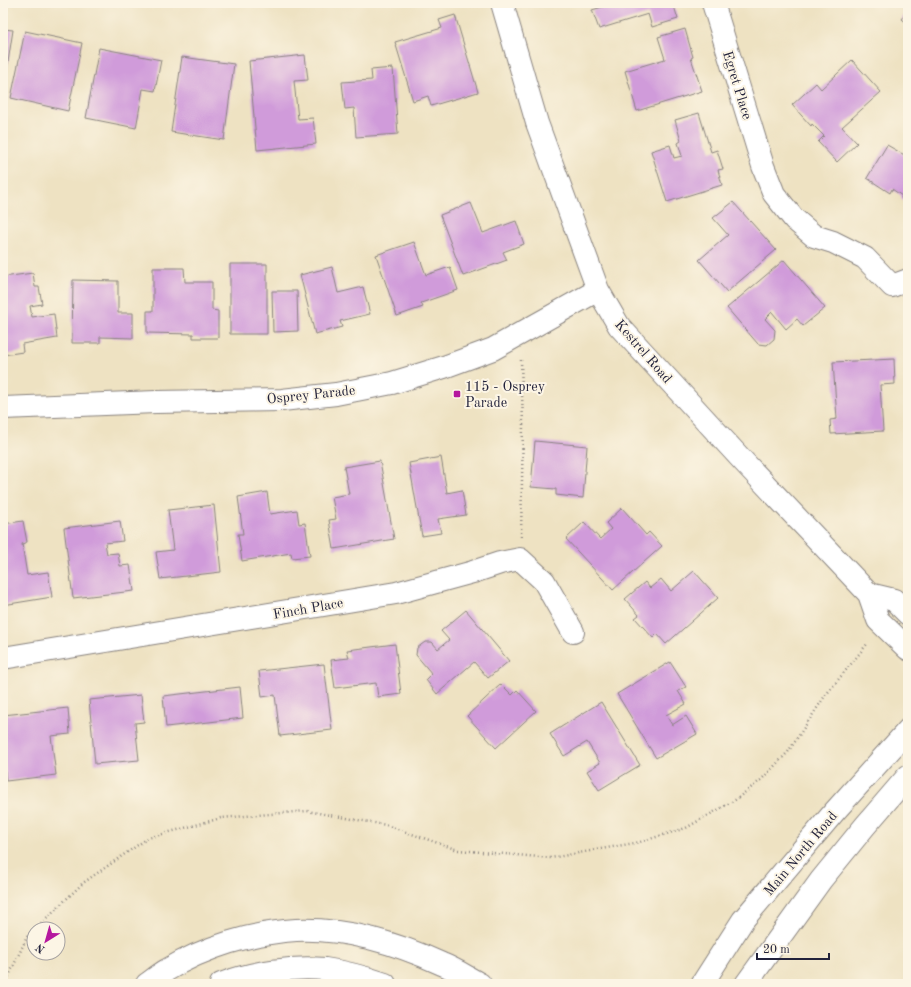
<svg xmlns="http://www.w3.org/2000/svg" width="911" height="987" font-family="'Old Standard TT',serif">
  <rect width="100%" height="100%" fill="#fcf5e5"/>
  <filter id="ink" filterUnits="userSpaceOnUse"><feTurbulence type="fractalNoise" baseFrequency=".025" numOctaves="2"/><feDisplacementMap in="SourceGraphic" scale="8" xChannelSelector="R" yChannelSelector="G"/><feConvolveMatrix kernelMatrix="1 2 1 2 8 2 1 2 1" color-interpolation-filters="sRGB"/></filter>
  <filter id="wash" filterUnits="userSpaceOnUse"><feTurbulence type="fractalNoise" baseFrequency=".012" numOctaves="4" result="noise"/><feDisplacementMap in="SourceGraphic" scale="16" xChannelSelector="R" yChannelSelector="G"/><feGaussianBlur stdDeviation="0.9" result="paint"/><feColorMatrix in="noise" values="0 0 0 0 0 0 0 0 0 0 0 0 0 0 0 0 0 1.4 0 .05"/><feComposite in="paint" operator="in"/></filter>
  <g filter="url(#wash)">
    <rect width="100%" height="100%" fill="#eee2c2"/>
    <g id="blocks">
      <path fill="#d09bda" d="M 609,3 L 673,3 L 678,19 L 652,27 L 648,14 L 599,29 L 592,10 L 609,5 Z
        M 908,11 L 908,24 L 902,19 Z
        M 455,15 L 478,92 L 431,106 L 428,96 L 413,101 L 395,42 L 442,28 L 439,20 Z
        M 3,29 L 13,30 L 4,88 L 3,88 Z
        M 685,29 L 693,57 L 691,58 L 702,91 L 637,111 L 625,71 L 665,59 L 658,37 Z
        M 25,31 L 82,43 L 68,111 L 11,98 Z
        M 99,48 L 161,60 L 155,91 L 143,89 L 136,128 L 86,118 Z
        M 305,55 L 308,80 L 294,81 L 298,119 L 313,118 L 316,144 L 257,150 L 249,61 Z
        M 182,57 L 234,64 L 224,140 L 171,132 Z
        M 852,60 L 881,92 L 842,127 L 857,143 L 837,162 L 818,142 L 824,136 L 812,124 L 811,126 L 792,105 L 816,83 L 821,89 Z
        M 393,68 L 398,134 L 356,137 L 354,108 L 345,109 L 342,82 L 372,80 L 371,70 Z
        M 699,113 L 711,152 L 717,150 L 723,169 L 718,170 L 722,185 L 667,202 L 651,151 L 670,145 L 674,158 L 682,156 L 678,143 L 681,141 L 675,120 Z
        M 887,145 L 908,157 L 908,202 L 901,198 L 902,196 L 892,189 L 890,193 L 867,178 Z
        M 733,202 L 776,250 L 727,292 L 699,260 L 728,235 L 713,218 Z
        M 471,203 L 483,233 L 516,221 L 524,244 L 503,252 L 507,260 L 463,276 L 440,215 Z
        M 414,242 L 426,275 L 450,267 L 458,290 L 421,303 L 423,307 L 397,316 L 376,255 Z
        M 784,260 L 825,308 L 803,326 L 797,319 L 786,329 L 772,312 L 765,319 L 775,330 L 774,339 L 767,345 L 758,344 L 727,308 Z
        M 230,264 L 267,264 L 267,334 L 230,334 Z
        M 332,267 L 338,293 L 363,287 L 370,314 L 340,321 L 342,327 L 315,334 L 300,275 Z
        M 153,268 L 184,268 L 185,282 L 212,282 L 212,310 L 218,311 L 218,338 L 193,338 L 193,334 L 147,333 L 147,311 L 153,311 Z
        M 33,273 L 35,287 L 39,287 L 42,304 L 30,306 L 32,317 L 54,314 L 57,338 L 22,344 L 23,352 L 3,355 L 3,277 Z
        M 73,280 L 118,281 L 118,313 L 133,313 L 133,338 L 100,337 L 100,343 L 72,343 Z
        M 272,291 L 297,291 L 298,331 L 273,332 Z
        M 894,359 L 895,384 L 880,385 L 883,431 L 831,434 L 830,420 L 837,419 L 833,362 Z
        M 535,441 L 587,446 L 583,498 L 556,495 L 556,489 L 531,487 Z
        M 441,457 L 447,493 L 462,490 L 466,515 L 438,519 L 441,533 L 422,536 L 409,463 Z
        M 380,461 L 394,539 L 334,549 L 329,520 L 336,519 L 332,497 L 349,494 L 344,467 Z
        M 267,492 L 270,514 L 297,510 L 299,524 L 305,523 L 310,556 L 292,558 L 291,553 L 242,561 L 238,534 L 243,534 L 238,497 Z
        M 214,505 L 221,572 L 160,579 L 156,552 L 173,550 L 168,510 Z
        M 622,508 L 646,535 L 649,532 L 662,546 L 613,590 L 566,539 L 584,522 L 600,539 L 611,529 L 606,523 Z
        M 23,521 L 27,542 L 22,544 L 27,575 L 48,572 L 52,597 L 3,605 L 3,524 Z
        M 120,521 L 123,541 L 105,543 L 107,554 L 118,553 L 120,566 L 130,565 L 134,591 L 73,598 L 64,528 Z
        M 694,571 L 718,598 L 666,644 L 657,634 L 653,638 L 635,618 L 639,615 L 625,599 L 645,582 L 650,588 L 661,579 L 671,591 Z
        M 466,610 L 509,661 L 488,678 L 474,662 L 437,694 L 426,680 L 432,674 L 416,655 L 417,648 L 425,642 L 432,642 L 438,649 L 449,640 L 441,631 Z
        M 395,644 L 401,694 L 378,697 L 376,683 L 335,688 L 331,660 L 349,658 L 347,650 Z
        M 670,662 L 686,687 L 678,691 L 686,704 L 666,715 L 672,725 L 686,716 L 697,734 L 656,758 L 617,694 Z
        M 324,664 L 332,730 L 280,736 L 275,695 L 262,697 L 259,671 Z
        M 501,684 L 512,695 L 517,690 L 536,711 L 496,748 L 467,716 Z
        M 240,687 L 243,718 L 166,727 L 163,696 Z
        M 141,695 L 144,722 L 135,723 L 139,760 L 95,764 L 89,700 Z
        M 601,702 L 640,765 L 599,790 L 587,771 L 600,763 L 587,742 L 564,756 L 550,734 Z
        M 68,708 L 70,734 L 51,736 L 56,775 L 6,781 L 3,752 L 3,715 Z"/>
    </g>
  </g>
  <g filter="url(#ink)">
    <use href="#blocks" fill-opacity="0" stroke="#88827e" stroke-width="1"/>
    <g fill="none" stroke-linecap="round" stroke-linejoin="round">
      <g stroke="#88827e" stroke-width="24">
        <path id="street" d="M 502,3 L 537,123 L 598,290 L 619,326 L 744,462 L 869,594 L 878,620 L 908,649
          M 713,3 L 763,166 L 774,194 L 794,219 L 814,236 L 833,242 L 865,258 L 892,286 L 908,280
          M 3,408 L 156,402 L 282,400 L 336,394 L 392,383 L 444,367 L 493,349 L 598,290
          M 869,594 L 894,600 L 908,614
          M 3,658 L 396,593 L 473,572 L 500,563 L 520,559 L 544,581 L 573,632"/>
      </g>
      <g stroke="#88827e" stroke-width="24">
        <path id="primary" d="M 702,984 L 743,920 L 835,811 L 908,730
          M 746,984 L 821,880 L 865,826 L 908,776"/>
      </g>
      <g stroke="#88827e" stroke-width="24">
        <path id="highway" d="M 147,984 C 154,979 160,974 167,970 C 205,947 251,933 296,930 C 345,928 398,944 442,964 C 455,969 467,977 480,984
          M 221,984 C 253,972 291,966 325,969 C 345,972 365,977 385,984"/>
      </g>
      <path stroke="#88827e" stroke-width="2.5" stroke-dasharray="1 3" stroke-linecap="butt" d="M 521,360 L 523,424 L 521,537
        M 35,929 L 83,883 L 148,838 L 221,818 L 307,811 L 386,825 L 458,850 L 551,858 L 640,842 L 686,828 L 735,800 L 761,780 L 788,752 L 825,696 L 868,643
        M 5,984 L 28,935 L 34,930"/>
      <use href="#street" stroke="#fff" stroke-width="22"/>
      <use href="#primary" stroke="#fff" stroke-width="22"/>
      <use href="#highway" stroke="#fff" stroke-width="22"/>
    </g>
  </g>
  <rect fill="#b5179e" stroke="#fcf5e5" stroke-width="1.5" x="453" y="390" width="8" height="8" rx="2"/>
  <g text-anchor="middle" stroke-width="4" stroke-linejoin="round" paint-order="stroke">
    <g font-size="14" fill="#22223b" stroke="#fcf5e5">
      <text transform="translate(738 85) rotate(73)" y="5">Egret Place</text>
      <text transform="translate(644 351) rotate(49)" y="5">Kestrel Road</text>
      <text transform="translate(311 394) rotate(-6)" y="5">Osprey Parade</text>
      <text transform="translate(308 608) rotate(-10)" y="5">Finch Place</text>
      <text transform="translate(800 853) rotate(-50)" y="5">Main North Road</text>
    </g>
    <g font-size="14" fill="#22223b" stroke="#fcf5e5" text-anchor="start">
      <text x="465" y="391">115 - Osprey<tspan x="465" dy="16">Parade</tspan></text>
    </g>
  </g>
  <rect width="911" height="987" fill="none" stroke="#fcf5e5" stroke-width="16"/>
  <g transform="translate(46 941) rotate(217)"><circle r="19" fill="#fcf5e5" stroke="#a5a1a1"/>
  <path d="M0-3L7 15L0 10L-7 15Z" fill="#b5179e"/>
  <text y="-6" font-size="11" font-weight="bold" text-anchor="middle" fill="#22223b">N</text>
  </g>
  <path d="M757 953v6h72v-6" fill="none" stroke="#22223b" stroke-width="2"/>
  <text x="763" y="953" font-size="12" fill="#22223b" stroke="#fcf5e5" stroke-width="3" paint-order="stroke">20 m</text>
</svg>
